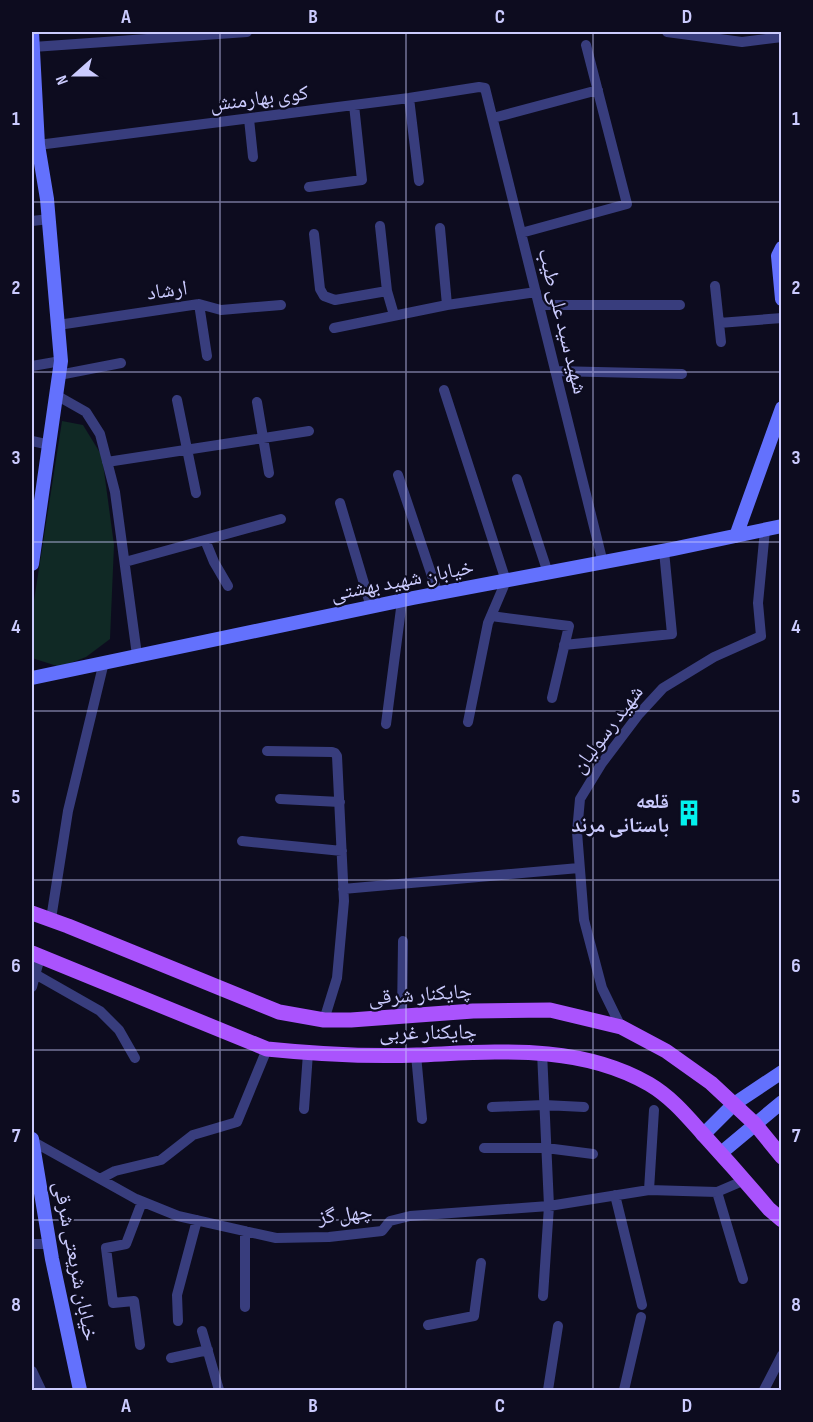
<svg xmlns="http://www.w3.org/2000/svg" width="813" height="1422" font-family="'Sofia Sans Condensed','Noto Naskh Arabic',sans-serif">
  <rect width="100%" height="100%" fill="#0d0c1f"/>
  <path fill="#102925" d="M 62,421 L 83,425 L 102,456 L 114,545 L 110,639 L 86,657 L 60,667 L 32,658 L 32,613 Z"/>
  <g fill="none" stroke-linecap="round" stroke-linejoin="round">
    <path stroke="#383d7d" stroke-width="10" d="M 667,32 L 742,42 L 782,37
      M 33,47 L 247,32
      M 409,98 L 419,181
      M 493,118 L 598,90
      M 249,119 L 253,157
      M 38,145 L 409,98 L 479,87 L 485,88 L 603,563
      M 309,187 L 362,180 L 354,105
      M 32,221 L 49,219
      M 380,226 L 387,291 L 394,315
      M 440,228 L 447,305
      M 521,233 L 627,204 L 586,45
      M 314,234 L 320,289 L 324,296 L 335,300 L 387,291
      M 715,286 L 721,342
      M 199,304 L 207,356
      M 539,305 L 680,305
      M 719,323 L 782,318
      M 58,325 L 199,304 L 221,310 L 281,305
      M 334,328 L 447,305 L 536,292
      M 32,366 L 61,361
      M 555,371 L 682,374
      M 59,375 L 121,363
      M 444,390 L 506,581 L 488,623 L 468,722
      M 56,395 L 86,412 L 100,434 L 115,492 L 137,655
      M 177,400 L 196,493
      M 257,402 L 269,473
      M 32,441 L 50,445
      M 107,462 L 309,431
      M 398,475 L 438,594
      M 517,479 L 548,573
      M 340,503 L 371,607
      M 205,540 L 214,562 L 228,586
      M 125,562 L 281,519
      M 491,616 L 569,626 L 552,698
      M 564,645 L 672,634 L 664,551
      M 386,724 L 402,601
      M 267,751 L 332,752 L 335,753 L 337,756 L 344,901 L 337,978 L 324,1020
      M 280,799 L 340,802
      M 242,841 L 342,851
      M 343,889 L 579,868
      M 51,919 L 68,811 L 104,662
      M 35,974 L 100,1011 L 119,1030 L 135,1058
      M 32,987 L 40,957
      M 402,1016 L 403,941
      M 621,1027 L 602,988 L 584,920 L 577,832 L 580,799 L 602,763 L 639,714 L 663,688 L 714,657 L 761,636 L 758,603 L 765,530
      M 542,1052 L 549,1206 L 543,1296
      M 416,1055 L 422,1119
      M 492,1107 L 544,1105 L 584,1107
      M 304,1109 L 308,1053
      M 32,1141 L 136,1199 L 178,1216 L 276,1238 L 329,1237 L 382,1231 L 390,1221 L 410,1216 L 549,1206 L 649,1190 L 717,1192 L 745,1180
      M 484,1148 L 546,1148 L 593,1154
      M 100,1179 L 115,1171 L 161,1160 L 193,1135 L 237,1122 L 267,1049
      M 649,1190 L 654,1110
      M 717,1192 L 743,1279
      M 615,1195 L 642,1305
      M 245,1231 L 245,1307
      M 32,1244 L 50,1244
      M 178,1321 L 177,1295 L 197,1220
      M 428,1325 L 474,1316 L 481,1263
      M 202,1331 L 219,1390
      M 140,1345 L 134,1301 L 113,1303 L 106,1248 L 126,1244 L 142,1202
      M 171,1358 L 208,1350
      M 32,1371 L 41,1390
      M 548,1390 L 558,1326
      M 624,1390 L 641,1317
      M 764,1390 L 782,1355"/>
    <path stroke="#6371fd" stroke-width="14" d="M 782,248 L 778,256 L 782,299
      M 736,536 L 782,408
      M 32,564 L 61,361 L 47,199 L 38,145 L 32,32
      M 32,678 L 413,598 L 673,549 L 782,526
      M 703,1135 L 734,1104 L 782,1072
      M 32,1139 L 52,1259 L 80,1390
      M 721,1153 L 782,1102"/>
    <path stroke="#aa53fd" stroke-width="15" d="M 32,913 L 68,926 L 279,1012 L 324,1020 L 351,1020 L 473,1011 L 550,1010 L 621,1027 L 666,1051 L 711,1083 L 755,1124 L 782,1157
      M 32,953 L 267,1049 C 316,1054 367,1057 417,1055 C 495,1052 578,1043 649,1084 C 671,1097 686,1115 702,1133 C 725,1158 747,1183 769,1209 L 782,1220"/>
  </g>
  <path fill="none" stroke="#cbcbfe" stroke-width="1.5" stroke-opacity="0.55" d="M 220,32 L 220,1390M 406,32 L 406,1390M 593,32 L 593,1390M 32,202 L 782,202M 32,372 L 782,372M 32,542 L 782,542M 32,711 L 782,711M 32,880 L 782,880M 32,1050 L 782,1050M 32,1220 L 782,1220"/>
  <defs>
    <g id="building-bare" transform="scale(2.07)"><path d="M-4-6H4V6H1V3H-1V6H-4ZM-2.5-4.3h1.7v1.8h-1.7ZM.8-4.3h1.7v1.8H.8ZM-2.5-1h1.7V.8h-1.7ZM.8-1h1.7V.8H.8Z" fill="#03f2ee" stroke="#0d0c1f" stroke-width="2.5" paint-order="stroke"/></g>
  </defs>
  <g fill-rule="evenodd">
    <use href="#building-bare" x="689" y="813"/>
  </g>
  <g text-anchor="middle" stroke-width="4.5" stroke-linejoin="round" paint-order="stroke">
    <g font-size="21" fill="#cbcbfe" stroke="#0d0c1f">
      <text transform="translate(259 98) rotate(-7)" y="7">کوی بهارمنش</text>
      <text transform="translate(167 290) rotate(-8)" y="7">ارشاد</text>
      <text transform="translate(563 321) rotate(76)" y="7">شهید سید علی طیب</text>
      <text transform="translate(402 580) rotate(-11)" y="7">خیابان شهید بهشتی</text>
      <text transform="translate(607 729) rotate(-53)" y="7">شهید رسولیان</text>
      <text transform="translate(420 994) rotate(-4)" y="7">چایکنار شرقی</text>
      <text transform="translate(428 1032) rotate(-1)" y="7">چایکنار غربی</text>
      <text transform="translate(345 1214) rotate(-6)" y="7">چهل گز</text>
      <text transform="translate(76 1261) rotate(79)" y="7">خیابان شریعتی شرقی</text>
    </g>
    <g font-size="21" font-weight="bold" fill="#cbcbfe" stroke="#0d0c1f" text-anchor="end">
      <text x="669" y="808">قلعه<tspan x="669" dy="24">باستانی مرند</tspan></text>
    </g>
  </g>
  <rect width="813" height="1422" fill="none" stroke="#0d0c1f" stroke-width="66"/>
  <g transform="translate(75 75) rotate(249)" stroke="#0d0c1f" stroke-width="4.5" paint-order="stroke">
  <path d="M0-4.5L10 22L0 15L-10 22Z" fill="#cbcbfe"/>
  <text y="-9" font-size="16" font-weight="bold" text-anchor="middle" fill="#cbcbfe">N</text>
  </g>
  <rect x="33" y="33" width="747" height="1356" fill="none" stroke="#cbcbfe" stroke-width="2"/>
  <g font-size="20" text-anchor="middle" font-weight="bold" fill="#cbcbfe">
    <text x="126" y="23">A</text>
    <text x="313" y="23">B</text>
    <text x="500" y="23">C</text>
    <text x="687" y="23">D</text>
    <text x="16" y="125">1</text>
    <text x="796" y="125">1</text>
    <text x="16" y="294">2</text>
    <text x="796" y="294">2</text>
    <text x="16" y="464">3</text>
    <text x="796" y="464">3</text>
    <text x="16" y="633">4</text>
    <text x="796" y="633">4</text>
    <text x="16" y="803">5</text>
    <text x="796" y="803">5</text>
    <text x="16" y="972">6</text>
    <text x="796" y="972">6</text>
    <text x="16" y="1142">7</text>
    <text x="796" y="1142">7</text>
    <text x="16" y="1311">8</text>
    <text x="796" y="1311">8</text>
    <text x="126" y="1412">A</text>
    <text x="313" y="1412">B</text>
    <text x="500" y="1412">C</text>
    <text x="687" y="1412">D</text>
  </g>
</svg>
